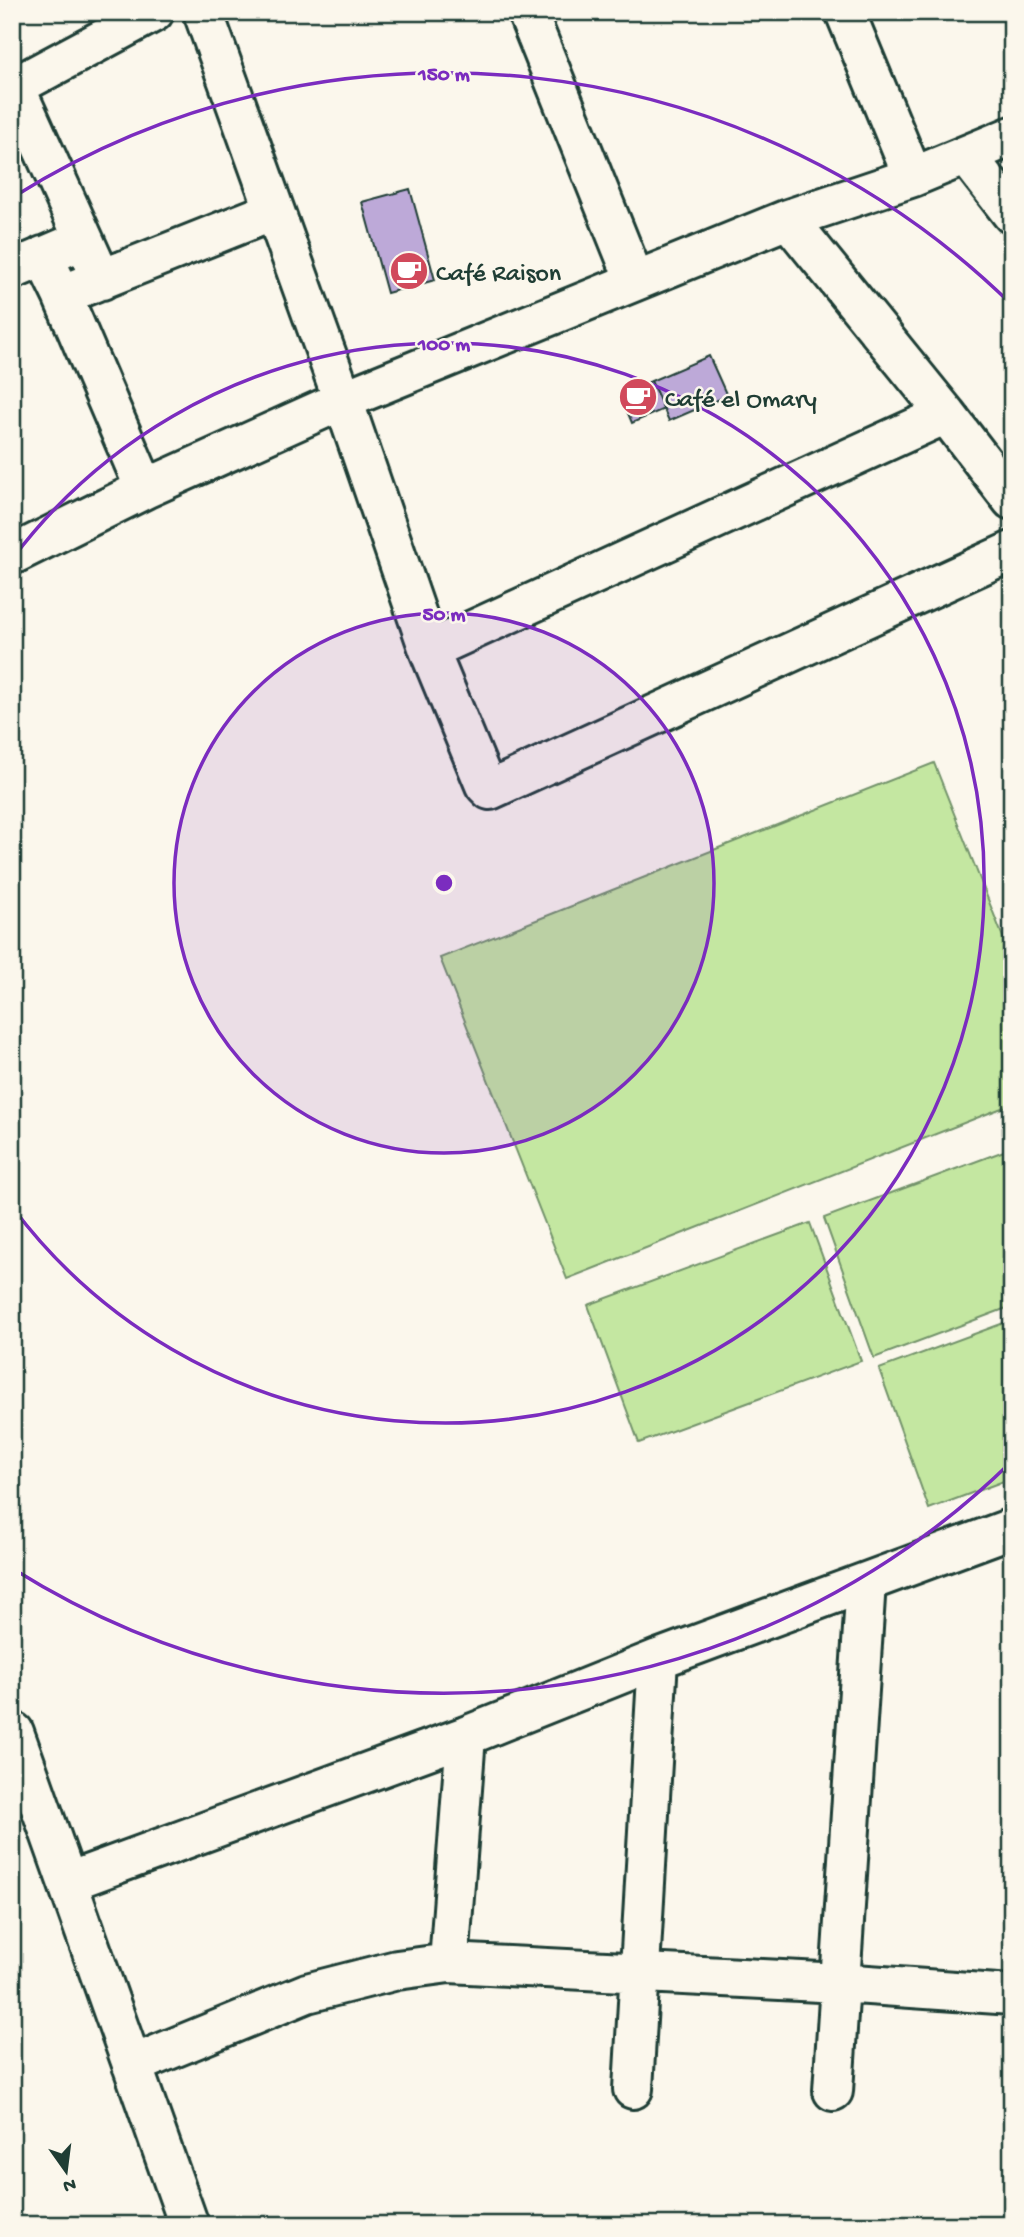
<svg xmlns="http://www.w3.org/2000/svg" width="1024" height="2237" font-family="'Gochi Hand',sans-serif">
  <rect width="100%" height="100%" fill="#fbf7ec"/>
  <filter id="ink" filterUnits="userSpaceOnUse"><feTurbulence type="fractalNoise" baseFrequency=".0143" numOctaves="2"/><feDisplacementMap in="SourceGraphic" scale="14" xChannelSelector="R" yChannelSelector="G"/><feConvolveMatrix kernelMatrix="1 2 1 2 8 2 1 2 1" color-interpolation-filters="sRGB"/></filter>
  <g filter="url(#ink)">
    <path fill="#c4e7a1" stroke="#72926a" stroke-width="2" d="M 934,763 L 1012,960 L 1012,1104 L 567,1279 L 440,958 Z
      M 1012,1148 L 1012,1306 L 874,1358 L 824,1218 Z
      M 810,1223 L 861,1361 L 639,1443 L 588,1305 Z
      M 1012,1320 L 1012,1478 L 929,1509 L 879,1369 Z"/>
    <path fill="#bda9d8" stroke="#1f3d34" stroke-width="2" d="M 410,189 L 435,280 L 387,293 L 362,202 Z
      M 709,356 L 727,396 L 669,421 L 651,381 Z
      M 651,381 L 664,409 L 632,423 L 620,394 Z"/>
    <g fill="none" stroke-linecap="round" stroke-linejoin="round">
      <g stroke="#1f3d34" stroke-width="44">
        <path id="street" d="M 203,12 L 343,400 L 429,650 L 485,785 L 490,790 L 1012,551
          M 527,12 L 635,281
          M 845,12 L 913,177
          M 15,87 L 102,280
          M 12,88 L 154,12
          M 967,156 L 1012,214
          M 788,219 L 946,414 L 1012,500
          M 43,256 L 62,295 L 145,489
          M 12,270 L 66,247
          M 62,295 L 273,211
          M 12,555 L 145,489 L 343,400 L 788,219 L 913,177 L 1012,136
          M 429,650 L 946,414
          M 14,1732 L 189,2225
          M 68,1882 L 466,1736 L 658,1659 L 1012,1528
          M 449,1963 L 466,1736
          M 132,2065 L 307,1993 L 397,1970 L 449,1963 L 840,1983 L 1012,1995
          M 633,2089 L 658,1659
          M 833,2091 L 866,1582"/>
      </g>
      <use href="#street" stroke="#fbf7ec" stroke-width="38"/>
    </g>
  </g>
  <circle cx="444" cy="883" r="270" fill="#7b2cbf" fill-opacity=".12"/>
  <g fill="none" stroke="#7b2cbf" stroke-width="3.5">
    <circle cx="444" cy="883" r="270"/>
    <path d="M13 558A540 540 0 1 1 13 1208"/>
    <path d="M1012 1461A810 810 0 0 1 15 1570M15 196A810 810 0 0 1 1012 305"/>
  </g>
  <defs>
    <g id="cafe-disc" transform="scale(2.0125)"><circle r="9.5" fill="#d1495b" stroke="#fbf7ec"/><path d="M-5.5-4.5H6V0H3Q3 3.5 0 3.5H-2.5Q-5.5 3.5-5.5 0ZM3-3.2v2h1.7v-2ZM-6 4.5H4V6H-6Z" fill="#fff"/></g>
  </defs>
  <g fill-rule="evenodd">
    <use href="#cafe-disc" x="409" y="271"/>
    <use href="#cafe-disc" x="638" y="397"/>
  </g>
  <g text-anchor="middle" stroke-width="5" stroke-linejoin="round" paint-order="stroke">
    <g font-size="26" fill="#1f3d34" stroke="#fbf7ec" text-anchor="start">
      <text x="436" y="280">Café Raison</text>
      <text x="665" y="406">Café el Omary</text>
    </g>
  </g>
  <circle cx="444" cy="883" r="10" fill="#7b2cbf" stroke="#fbf7ec" stroke-width="3.5"/>
  <g font-size="21" text-anchor="middle" font-weight="bold" fill="#7b2cbf" stroke="#fbf7ec" stroke-width="5" stroke-linejoin="round" paint-order="stroke">
    <text x="444" y="80">150 m</text>
    <text x="444" y="350">100 m</text>
    <text x="444" y="620">50 m</text>
  </g>
  <rect width="1024" height="2237" fill="none" stroke="#fbf7ec" stroke-width="42"/>
  <rect x="21" y="21" width="982" height="2195" fill="none" stroke="#1f3d34" stroke-width="2.5" filter="url(#ink)"/>
  <g transform="translate(66 2171) rotate(166)" stroke="#fbf7ec" stroke-width="5" paint-order="stroke">
  <path d="M0-5L12 26L0 18L-12 26Z" fill="#1f3d34"/>
  <text y="-10" font-size="19" font-weight="bold" text-anchor="middle" fill="#1f3d34">N</text>
  </g>
</svg>
